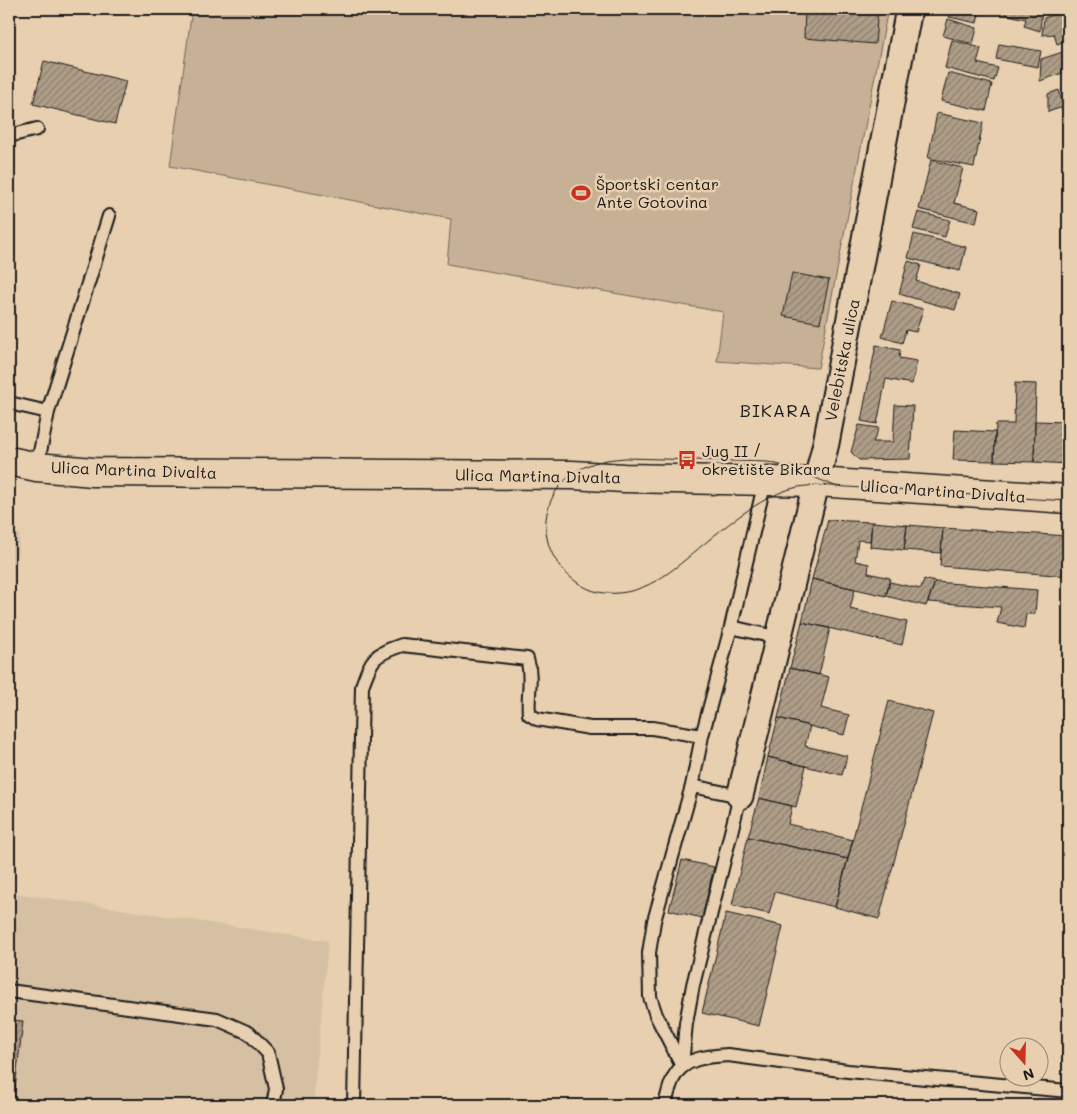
<svg xmlns="http://www.w3.org/2000/svg" width="1077" height="1114" font-family="Mali,sans-serif">
  <defs>
    <pattern id="building-hatch" width="6" height="6" patternUnits="userSpaceOnUse" patternTransform="scale(1.25)"><rect width="6" height="6" fill="#ae9d87"/><path d="M-1 1l2-2M0 6l6-6M5 7l2-2" fill="none" stroke="#8d7f6e"/></pattern>
  </defs>
  <rect width="100%" height="100%" fill="#e7cfaf"/>
  <filter id="ink" filterUnits="userSpaceOnUse"><feTurbulence type="fractalNoise" baseFrequency=".02" numOctaves="2"/><feDisplacementMap in="SourceGraphic" scale="10" xChannelSelector="R" yChannelSelector="G"/><feConvolveMatrix kernelMatrix="1 2 1 2 8 2 1 2 1" color-interpolation-filters="sRGB"/></filter>
  <g filter="url(#ink)">
    <path fill="#d6c0a3" d="M 9,532 L 20,534 L 9,616 Z
      M 9,892 L 328,941 L 313,1105 L 9,1105 Z"/>
    <path fill="#c6b197" stroke="#71665a" d="M 192,9 L 888,9 L 818,368 L 717,361 L 723,312 L 447,264 L 451,219 L 170,166 Z"/>
    <path fill="url(#building-hatch)" stroke="#1c1c1c" d="M 805,9 L 878,9 L 875,44 L 804,38 Z
      M 951,9 L 980,9 L 977,23 L 949,17 Z
      M 1005,9 L 1042,9 L 1040,31 L 1024,26 L 1026,19 L 1004,14 Z
      M 1067,10 L 1068,14 L 1068,40 L 1057,44 L 1054,34 L 1042,35 L 1044,18 Z
      M 948,19 L 977,28 L 973,44 L 943,36 Z
      M 952,40 L 981,48 L 977,63 L 998,68 L 994,81 L 945,68 Z
      M 999,44 L 1041,51 L 1038,67 L 996,59 Z
      M 1066,51 L 1068,71 L 1040,81 L 1041,59 Z
      M 44,61 L 126,81 L 115,124 L 33,104 Z
      M 948,73 L 992,84 L 986,111 L 941,101 Z
      M 1059,90 L 1063,107 L 1048,112 L 1048,94 Z
      M 937,113 L 983,123 L 974,167 L 928,158 Z
      M 931,160 L 963,168 L 954,203 L 979,209 L 976,223 L 919,209 Z
      M 918,212 L 950,220 L 945,237 L 913,229 Z
      M 914,234 L 966,247 L 960,271 L 908,258 Z
      M 908,261 L 921,265 L 916,281 L 960,294 L 955,310 L 899,294 Z
      M 792,273 L 829,280 L 820,323 L 783,316 Z
      M 892,301 L 923,309 L 916,332 L 906,330 L 902,343 L 882,337 Z
      M 876,345 L 900,350 L 899,358 L 917,361 L 912,384 L 886,379 L 877,424 L 861,421 Z
      M 1015,383 L 1036,384 L 1034,462 L 994,461 L 996,424 L 1014,424 Z
      M 895,405 L 913,406 L 910,459 L 859,460 L 851,452 L 859,425 L 879,428 L 873,442 L 893,442 Z
      M 1035,421 L 1068,422 L 1068,464 L 1034,462 Z
      M 955,430 L 995,432 L 994,461 L 953,460 Z
      M 828,520 L 872,522 L 870,541 L 858,540 L 855,561 L 869,564 L 868,573 L 890,578 L 886,596 L 812,579 Z
      M 872,522 L 907,525 L 904,550 L 870,547 Z
      M 907,525 L 943,528 L 941,553 L 904,550 Z
      M 943,528 L 1068,536 L 1068,576 L 940,566 Z
      M 812,579 L 855,589 L 850,609 L 907,622 L 902,645 L 802,622 Z
      M 924,579 L 935,582 L 926,606 L 886,596 L 890,582 L 921,589 Z
      M 935,582 L 1037,590 L 1035,614 L 1026,614 L 1024,628 L 997,623 L 1001,607 L 928,602 Z
      M 802,622 L 830,628 L 819,675 L 790,668 Z
      M 790,668 L 829,677 L 821,708 L 849,715 L 844,735 L 778,718 Z
      M 889,701 L 933,713 L 879,919 L 835,907 Z
      M 778,718 L 810,726 L 805,746 L 847,756 L 842,775 L 768,757 Z
      M 768,757 L 806,766 L 796,807 L 759,798 Z
      M 759,798 L 792,806 L 788,824 L 853,840 L 848,859 L 748,837 Z
      M 748,837 L 848,859 L 835,907 L 775,892 L 769,914 L 732,905 Z
      M 682,860 L 714,867 L 702,918 L 669,910 Z
      M 726,913 L 783,926 L 759,1026 L 702,1013 Z
      M 9,1020 L 23,1021 L 13,1105 L 9,1105 Z"/>
    <g fill="none" stroke-linecap="round" stroke-linejoin="round">
      <g stroke="#1c1c1c" stroke-width="16">
        <path id="service" d="M 9,136 L 37,129
          M 9,403 L 48,412
          M 37,467 L 48,412 L 109,216
          M 731,627 L 765,481
          M 9,991 L 217,1019 L 249,1033 L 268,1053 L 276,1089 L 273,1105
          M 682,1066 L 686,1023 L 693,985 L 740,796 L 692,786 L 702,736 L 731,627 L 779,638
          M 682,1066 L 656,1015 L 650,997 L 649,953 L 654,921 L 692,786
          M 354,1105 L 362,686 C 372,658 373,655 402,645 L 527,659 C 533,677 527,696 529,714 L 537,719 L 590,728 L 652,728 L 702,736
          M 665,1105 C 667,1097 669,1087 673,1079 C 682,1058 708,1056 728,1055 L 848,1071 L 1068,1091"/>
      </g>
      <g stroke="#1c1c1c" stroke-width="29">
        <path id="minor" d="M 740,796 L 826,443 L 909,9"/>
      </g>
      <g stroke="#1c1c1c" stroke-width="31">
        <path id="tertiary" d="M 9,461 L 37,467 L 93,472 L 572,475 L 624,478 L 817,482 L 1068,499"/>
      </g>
      <use href="#service" stroke="#e7cfaf" stroke-width="12"/>
      <use href="#minor" stroke="#e7cfaf" stroke-width="25"/>
      <use href="#tertiary" stroke="#e7cfaf" stroke-width="28"/>
      <path stroke="#1c1c1c" stroke-width="1" d="M 837,487 L 792,468 L 768,462 L 626,458 C 613,459 601,460 589,465 C 544,483 532,534 563,570 C 574,582 589,592 605,593 C 649,597 679,564 710,539 C 732,521 765,495 794,488 C 801,486 809,486 816,485 L 1068,501"/>
    </g>
  </g>
  <defs>
    <g id="stadium-bare" transform="scale(1.5)"><path d="M0-5a6.5 5 0 1 0 0 10a6.5 5 0 1 0 0-10ZM-3.5-1.8h7v3.6h-7Z" fill="#c8321e" stroke="#e7cfaf" stroke-width="2.5" paint-order="stroke"/></g>
    <g id="bus-bare" transform="scale(1.5)"><path d="M-5-6H5V4H4V6H2V4H-2V6H-4V4H-5ZM-3.5-4V0h7V-4ZM-3.5 1.2v1.5H-2V1.2ZM2 1.2v1.5H3.5V1.2Z" fill="#c8321e" stroke="#e7cfaf" stroke-width="2.5" paint-order="stroke"/></g>
  </defs>
  <g fill-rule="evenodd">
    <use href="#stadium-bare" x="581" y="193"/>
    <use href="#bus-bare" x="687" y="460"/>
  </g>
  <g text-anchor="middle" stroke-width="5" stroke-linejoin="round" paint-order="stroke">
    <g font-size="16" fill="#1c1c1c" stroke="#e7cfaf" text-anchor="start">
      <text x="596" y="190">Športski centar<tspan x="596" dy="18">Ante Gotovina</tspan></text>
      <text x="702" y="457">Jug II /<tspan x="702" dy="18">okretište Bikara</tspan></text>
    </g>
    <g font-size="16" fill="#1c1c1c" stroke="#e7cfaf">
      <text transform="translate(842 360) rotate(-79)" y="6">Velebitska ulica</text>
      <text transform="translate(134 470) rotate(2)" y="6">Ulica Martina Divalta</text>
      <text transform="translate(538 476) rotate(1)" y="6">Ulica Martina Divalta</text>
      <text transform="translate(943 491) rotate(4)" y="6">Ulica Martina Divalta</text>
    </g>
    <g font-size="18" letter-spacing="1" fill="#1c1c1c" stroke="#e7cfaf">
      <text x="776" y="417">BIKARA</text>
    </g>
  </g>
  <rect width="1077" height="1114" fill="none" stroke="#e7cfaf" stroke-width="30"/>
  <rect x="15" y="15" width="1047" height="1084" fill="none" stroke="#1c1c1c" stroke-width="2" filter="url(#ink)"/>
  <g transform="translate(1024 1062) rotate(160)"><circle r="24" fill="#e7cfaf" stroke="#968774"/>
  <path d="M0-4L9 19L0 12L-9 19Z" fill="#c8321e"/>
  <text y="-8" font-size="14" font-weight="bold" text-anchor="middle" fill="#1c1c1c">N</text>
  </g>
</svg>
